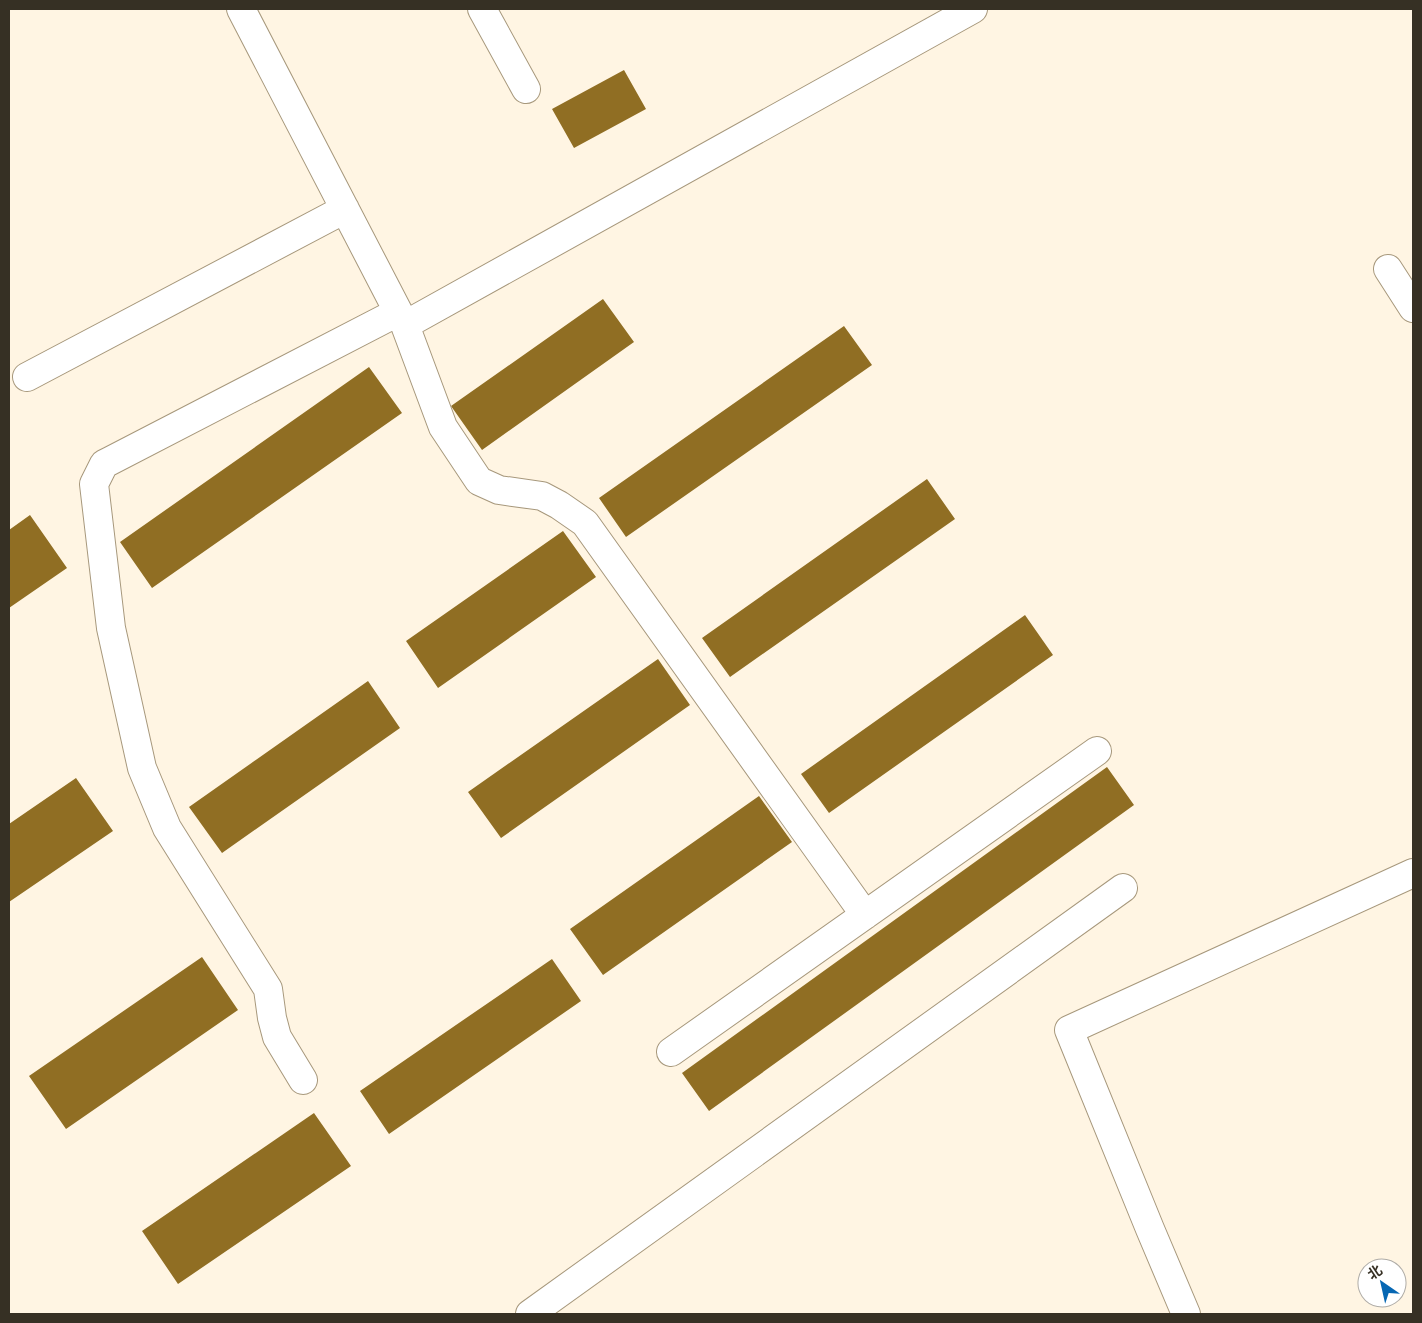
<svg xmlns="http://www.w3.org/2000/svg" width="1422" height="1323" font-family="Arial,'Noto Sans SC',sans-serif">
  <rect width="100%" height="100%" fill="#fff5e3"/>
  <path fill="#906e23" d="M 624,70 L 646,109 L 574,148 L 552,109 Z
    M 603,299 L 634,342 L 482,450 L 451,406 Z
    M 844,326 L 872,365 L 626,537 L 599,498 Z
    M 369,367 L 402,413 L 152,588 L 120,542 Z
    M 927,479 L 955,519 L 730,677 L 702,638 Z
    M 30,515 L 67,568 L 9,608 L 9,530 Z
    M 563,531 L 596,577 L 438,688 L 406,641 Z
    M 1025,615 L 1053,655 L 829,813 L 801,774 Z
    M 658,659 L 690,705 L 501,838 L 468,792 Z
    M 368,681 L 400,728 L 222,853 L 189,807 Z
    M 1107,767 L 1134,805 L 709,1111 L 682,1073 Z
    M 76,778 L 113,831 L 9,902 L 9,824 Z
    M 759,796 L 792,842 L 603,975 L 570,929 Z
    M 202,957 L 238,1010 L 66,1129 L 29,1076 Z
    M 552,959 L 581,1001 L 389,1134 L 360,1091 Z
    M 314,1113 L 351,1166 L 178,1284 L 142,1231 Z"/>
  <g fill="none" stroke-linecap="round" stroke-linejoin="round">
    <g stroke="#a7987c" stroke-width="30">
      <path id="minor" d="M 241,9 L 405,325 L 973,9
        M 482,9 L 526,89
        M 1388,269 L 1413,308
        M 405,325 L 443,427 L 479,481 L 499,490 L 542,496 L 559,505 L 585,523 L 865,915
        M 27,377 L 345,209
        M 671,1052 L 1097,751
        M 303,1080 L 277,1037 L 272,1018 L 268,989 L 167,828 L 142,768 L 111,628 L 94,484 L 104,464 L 110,461 L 398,312
        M 530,1314 L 1123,888
        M 1186,1314 L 1150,1229 L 1069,1030 L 1413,873"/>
    </g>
    <use href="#minor" stroke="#fff" stroke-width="28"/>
  </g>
  <rect width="1422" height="1323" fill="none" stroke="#363024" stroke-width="20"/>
  <g transform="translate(1382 1283) rotate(326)"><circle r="24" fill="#ffffff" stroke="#afaca7"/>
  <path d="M0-4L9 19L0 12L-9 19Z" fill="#0667b3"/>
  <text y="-8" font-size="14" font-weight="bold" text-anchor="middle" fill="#363024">北</text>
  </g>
</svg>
